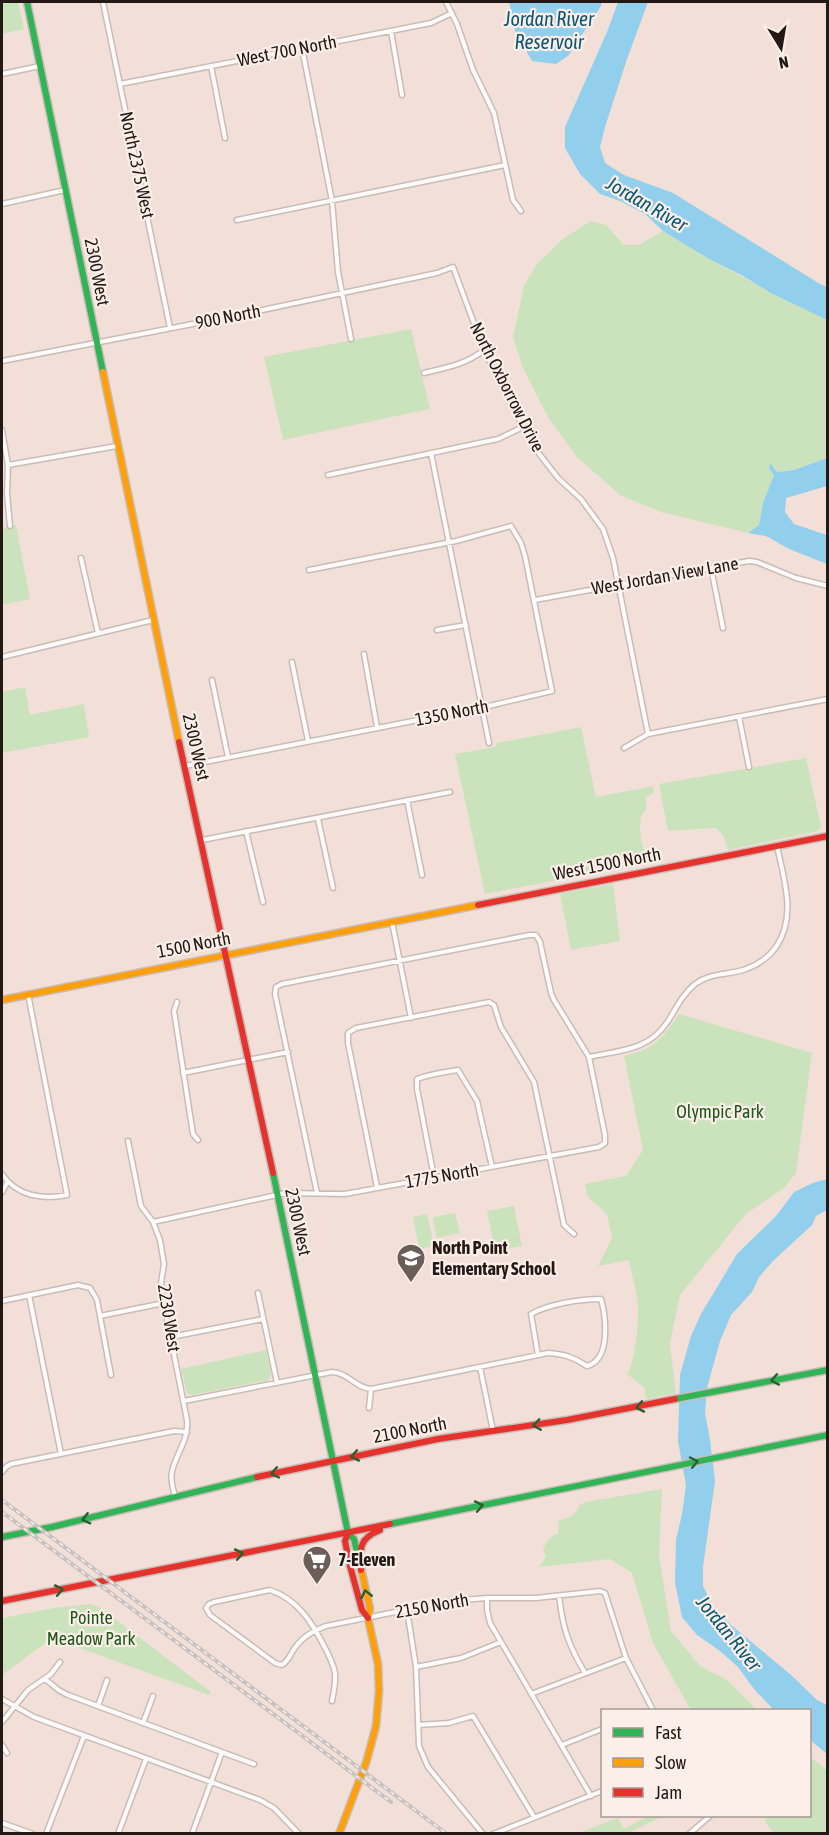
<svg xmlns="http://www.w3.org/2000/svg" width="829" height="1835" font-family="'Asap Condensed',sans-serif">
  <rect width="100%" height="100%" fill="#f2e0d8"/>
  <path fill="#cbe3bc" d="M 2,2 L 18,2 L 24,29 L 2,34 Z
    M 591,221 L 606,225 L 624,245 L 639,245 L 663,231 C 679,240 695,251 711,260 C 749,281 788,301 827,320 L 827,458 L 794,470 L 776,472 L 771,464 L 774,475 L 763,503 L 759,525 L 748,533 L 661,512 L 620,495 L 577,457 L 549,419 L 523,368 L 513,337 L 524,286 L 536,265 L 564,238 Z
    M 411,329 L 430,409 L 283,440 L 264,357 Z
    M 16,525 L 30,599 L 2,605 L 2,528 Z
    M 25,687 L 30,715 L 84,704 L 89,737 L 2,753 L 2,692 Z
    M 581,727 L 596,797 L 653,786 L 654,793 L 646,797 L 646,810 L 641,816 L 640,829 L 641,839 L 647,863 L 485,894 L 455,754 L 495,747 L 497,743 Z
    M 806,758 L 821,827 L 818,831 L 728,850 L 723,835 L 716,828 L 668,831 L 659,784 Z
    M 613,884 L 620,941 L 571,950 L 560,894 Z
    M 679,1014 L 812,1053 L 796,1173 L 784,1188 L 746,1214 L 680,1295 L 670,1344 L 676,1393 L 646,1399 L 644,1387 L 627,1374 C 636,1360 638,1325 638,1308 C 637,1292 632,1276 629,1260 L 598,1266 L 612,1238 L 607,1214 L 588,1197 L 585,1184 L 626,1176 L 643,1150 L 624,1056 C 629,1054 633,1054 638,1052 C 659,1045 668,1030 679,1014 Z
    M 514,1206 L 522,1246 L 495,1251 L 487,1211 Z
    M 455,1213 L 460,1233 L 437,1238 L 433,1219 L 434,1217 Z
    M 427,1214 L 434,1246 L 419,1249 L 413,1217 Z
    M 266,1350 L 271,1374 L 268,1380 L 192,1395 L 187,1393 L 181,1369 Z
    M 662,1489 L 659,1555 L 671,1631 L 700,1666 L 727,1680 L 757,1710 L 691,1710 L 653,1643 L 632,1573 L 610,1559 L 539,1567 L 546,1557 L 543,1551 C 545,1543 549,1536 558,1534 L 559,1527 L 558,1521 C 567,1518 577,1516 579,1505 L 585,1502 Z
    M 91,1604 L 102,1609 L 211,1692 L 209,1695 L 63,1642 L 47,1642 L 2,1675 L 2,1618 L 54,1608 Z
    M 810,1757 L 827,1770 L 827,1833 L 774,1833 L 766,1823 L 765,1816 L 810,1816 Z
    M 648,1816 L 663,1816 L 629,1833 L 578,1833 L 618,1818 L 624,1829 Z"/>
  <path fill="#92cfed" d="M 509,2 L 602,2 L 601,6 L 568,56 L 556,64 L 532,61 L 515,31 Z
    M 618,2 L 648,2 L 627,59 L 605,127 L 600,147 L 605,163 L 624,175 L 673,193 L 820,284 L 827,287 L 827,320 L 771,293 L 743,276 L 709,259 L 663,231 L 645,214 L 620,201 L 600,194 L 580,174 L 565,148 L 565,127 L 607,32 Z
    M 827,458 L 827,486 L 786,498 L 785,512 L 794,524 L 827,535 L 827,564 L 789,549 L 766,536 L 748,533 L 759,525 L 763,503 L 774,475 L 769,468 L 770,463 L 777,472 L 794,470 Z
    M 827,1179 L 827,1210 L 816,1216 L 812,1225 L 773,1261 L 759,1277 L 752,1292 L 731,1315 L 720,1341 L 707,1388 L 705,1413 L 710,1440 L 715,1481 L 703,1567 L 703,1586 L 714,1608 L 731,1625 L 790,1674 L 817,1700 L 827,1705 L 827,1754 L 810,1740 L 810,1710 L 774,1710 L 754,1689 L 738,1667 L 720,1651 L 697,1635 L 682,1617 L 675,1583 L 676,1540 L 682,1514 L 686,1485 L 678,1441 L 680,1375 L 691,1336 L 701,1314 L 737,1254 L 777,1215 L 794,1192 L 813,1183 Z"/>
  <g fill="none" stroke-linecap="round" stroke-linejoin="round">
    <g stroke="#c9bcb6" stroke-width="7">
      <path id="street" d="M 103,2 L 170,328
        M 446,2 L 457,24 L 473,70 L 494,113 L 513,200 L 521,211
        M 391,31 L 402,95
        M 302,48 L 332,201 L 338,272 L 351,339
        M 211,66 L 225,138
        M 2,74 L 40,66
        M 120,84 L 431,23 L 452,13
        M 2,204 L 65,190
        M 237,220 L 505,165
        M 2,361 L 239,315 L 437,273 L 453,267 L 484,350 L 523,427 L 540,455 L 558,478 L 581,499 L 603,529 L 613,558 L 648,734
        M 424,373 C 445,368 467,364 484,350
        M 2,430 L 8,465 L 7,494 L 10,526
        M 431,453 L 489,743
        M 8,465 L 117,446
        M 328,475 L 498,439 L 523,427
        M 81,558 L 98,633
        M 711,568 L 723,628
        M 535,600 L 749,561 L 757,562 L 796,578 L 828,586
        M 437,630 L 466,625
        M 364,654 L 377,727
        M 2,657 L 153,620
        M 292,662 L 308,741
        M 212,680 L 228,757
        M 739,717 L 749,767
        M 624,748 L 648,734 L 828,699
        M 185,766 L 489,706 L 552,691 L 525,556 L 521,543 L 511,526 L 456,541 L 309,570
        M 407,800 L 422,875
        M 318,819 L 333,888
        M 246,831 L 263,902
        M 202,840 L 450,792
        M 392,922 L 411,1018
        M 177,1002 L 174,1011 L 193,1134 L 198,1140
        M 589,1057 C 620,1050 649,1051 668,1021 C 677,1007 682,995 695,984 C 710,973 726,975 743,970 C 756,966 768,958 776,947 C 797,916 784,880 777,846
        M 183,1073 L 288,1052
        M 128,1141 L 141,1206 L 153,1222 L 160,1240 L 164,1264 L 161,1283 L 162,1294 L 187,1420 C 189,1440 176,1453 172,1472 C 170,1480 173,1488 175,1496
        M 2,1174 C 16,1196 43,1200 67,1195 L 28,994
        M 434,1177 L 417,1089 L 417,1079 C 430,1074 444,1072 458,1070 L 477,1101 L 492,1167
        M 377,1187 L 348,1043 L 348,1033 L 356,1028 L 489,1002 L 494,1005 L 501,1027 L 534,1082 L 564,1225 L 574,1234
        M 2,1192 L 7,1183
        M 153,1222 L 286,1193 L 345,1194 L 599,1147 L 605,1143 L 605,1135 L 589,1057 L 554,1000 L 551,993 L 540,942 L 536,935 L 529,935 L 282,984 L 276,987 L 275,994 L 317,1193
        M 258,1293 L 277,1383
        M 29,1295 L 61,1454
        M 2,1301 L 78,1285 L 90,1288 L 97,1300 L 111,1375
        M 100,1316 L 164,1303
        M 171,1337 L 263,1319
        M 480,1367 L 493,1431
        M 184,1401 L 332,1372 C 349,1373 355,1388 371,1389 L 548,1353 C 563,1354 574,1357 587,1366 C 611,1360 606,1317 601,1299 C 580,1299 549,1304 531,1314 L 538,1355
        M 369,1408 L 371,1389
        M 2,1472 L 6,1467 L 11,1464 L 174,1431 L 187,1432
        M 559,1596 C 563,1629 568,1644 585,1673
        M 487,1598 L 487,1610 L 490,1623 L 591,1796
        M 407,1610 L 416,1667 L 419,1746 L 428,1767 L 483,1834
        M 416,1667 L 461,1658 L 501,1642
        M 45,1679 L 60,1691 L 68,1695 L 254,1764
        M 531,1694 L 626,1658
        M 2,1699 L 34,1717 L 260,1800 L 274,1808 L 299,1834
        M 332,1701 C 334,1691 336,1682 335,1673 C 333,1663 329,1655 324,1646 C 312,1622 297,1599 270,1590 L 214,1602 L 209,1604 L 206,1608 L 210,1615 L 275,1663 L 282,1665 C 289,1661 291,1652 297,1645 C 304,1636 315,1630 326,1626 L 450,1601 L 487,1598 L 536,1598 L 600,1591 L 605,1593 L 626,1658 L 653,1710
        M 98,1706 L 107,1680
        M 2,1722 L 28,1690 L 51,1674 L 60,1662
        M 143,1723 L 153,1696
        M 418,1725 L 449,1723 L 473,1716 L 534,1817
        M 2,1745 L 7,1753
        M 562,1745 L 602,1729
        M 2,1823 L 33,1834
        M 46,1834 L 84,1736
        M 118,1834 L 146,1759
        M 192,1834 L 222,1752
        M 493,1834 L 602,1791
        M 689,1834 L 710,1816"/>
    </g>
    <g stroke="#c9bcb6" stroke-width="9">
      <path id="fast" d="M 27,2 L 103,372
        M 273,1173 L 348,1533 L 354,1539 L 358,1556
        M 675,1399 L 828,1370
        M 390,1524 L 828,1435
        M 2,1537 L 52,1527 L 257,1477"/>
    </g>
    <g stroke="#c9bcb6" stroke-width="9">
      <path id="slow" d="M 103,372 L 179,742
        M 2,1000 L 478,905
        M 339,1834 L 366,1763 L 376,1726 L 379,1691 L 378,1664 L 368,1618 L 370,1609 L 361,1568"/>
    </g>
    <g stroke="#c9bcb6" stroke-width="9">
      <path id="jam" d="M 179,742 L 273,1173
        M 478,905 L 828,836
        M 257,1477 L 438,1439 L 567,1420 L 675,1399
        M 348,1533 L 345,1541 L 350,1566 L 362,1610 L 368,1618
        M 361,1570 C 360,1549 358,1539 380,1530
        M 2,1601 L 390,1524"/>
    </g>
    <use href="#street" stroke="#fdfaf9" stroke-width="4"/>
    <use href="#fast" stroke="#30b455" stroke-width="6"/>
    <use href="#slow" stroke="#ff9f0a" stroke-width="6"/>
    <use href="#jam" stroke="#e5322d" stroke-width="6"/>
    <g stroke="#c7c2c0" stroke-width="4">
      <path id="rail" d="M 2,1500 L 447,1834
        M 2,1512 L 391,1802"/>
    </g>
    <use href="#rail" stroke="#fceee8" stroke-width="1.5" stroke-dasharray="4.5" stroke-linecap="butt"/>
  </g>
  <defs><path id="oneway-chevron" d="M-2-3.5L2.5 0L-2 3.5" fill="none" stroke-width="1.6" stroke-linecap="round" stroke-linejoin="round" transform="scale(1.5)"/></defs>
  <g stroke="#295e31">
    <use href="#oneway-chevron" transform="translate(775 1380) rotate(169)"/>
    <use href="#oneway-chevron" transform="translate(640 1407) rotate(169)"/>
    <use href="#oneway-chevron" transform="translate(537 1425) rotate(172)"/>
    <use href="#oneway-chevron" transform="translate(355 1456) rotate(169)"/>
    <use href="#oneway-chevron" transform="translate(694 1462) rotate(-12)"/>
    <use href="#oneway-chevron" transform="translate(275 1473) rotate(168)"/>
    <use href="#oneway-chevron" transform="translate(479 1506) rotate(-11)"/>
    <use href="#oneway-chevron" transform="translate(86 1519) rotate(166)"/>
    <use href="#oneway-chevron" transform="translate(239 1554) rotate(-11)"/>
    <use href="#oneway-chevron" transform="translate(59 1590) rotate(-11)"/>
    <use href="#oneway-chevron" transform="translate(366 1594) rotate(-103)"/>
  </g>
  <defs>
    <g id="school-pin" transform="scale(1.5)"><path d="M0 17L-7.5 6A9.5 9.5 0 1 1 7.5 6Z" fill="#6b5e58" stroke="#fceee8"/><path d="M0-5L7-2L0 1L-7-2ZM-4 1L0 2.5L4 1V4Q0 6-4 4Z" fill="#fff"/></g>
    <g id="supermarket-pin" transform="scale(1.5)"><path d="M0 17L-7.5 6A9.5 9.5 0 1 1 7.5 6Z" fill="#6b5e58" stroke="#fceee8"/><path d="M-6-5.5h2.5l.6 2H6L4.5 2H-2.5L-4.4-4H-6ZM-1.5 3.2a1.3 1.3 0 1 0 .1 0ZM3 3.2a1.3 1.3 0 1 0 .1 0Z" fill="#fff"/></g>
  </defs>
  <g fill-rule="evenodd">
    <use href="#school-pin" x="411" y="1258"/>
    <use href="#supermarket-pin" x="317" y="1560"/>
  </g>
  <g text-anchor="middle" stroke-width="4.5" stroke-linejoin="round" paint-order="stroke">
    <g font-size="18" fill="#231813" stroke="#fceee8">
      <text transform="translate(287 51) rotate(-11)" y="6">West 700 North</text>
      <text transform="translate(137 165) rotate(78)" y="6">North 2375 West</text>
      <text transform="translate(97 272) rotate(79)" y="6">2300 West</text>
      <text transform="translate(228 317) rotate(-11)" y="6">900 North</text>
      <text transform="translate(507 387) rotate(63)" y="6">North Oxborrow Drive</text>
      <text transform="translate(665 576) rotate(-10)" y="6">West Jordan View Lane</text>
      <text transform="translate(452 713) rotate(-11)" y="6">1350 North</text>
      <text transform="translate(196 747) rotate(77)" y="6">2300 West</text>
      <text transform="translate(607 864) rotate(-11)" y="6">West 1500 North</text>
      <text transform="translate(194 945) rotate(-11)" y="6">1500 North</text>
      <text transform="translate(442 1176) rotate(-10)" y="6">1775 North</text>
      <text transform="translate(298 1222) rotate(78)" y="6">2300 West</text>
      <text transform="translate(169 1318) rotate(81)" y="6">2230 West</text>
      <text transform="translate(410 1430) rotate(-11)" y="6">2100 North</text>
      <text transform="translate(432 1606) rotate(-10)" y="6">2150 North</text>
    </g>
    <g font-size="18" fill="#1b5819" stroke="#fceee8">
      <text x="720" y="1118">Olympic Park</text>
      <text x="91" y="1624">Pointe<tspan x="91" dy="21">Meadow Park</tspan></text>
    </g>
    <g font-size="18" font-weight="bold" fill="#231813" stroke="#fceee8" text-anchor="start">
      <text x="432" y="1254">North Point<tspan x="432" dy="21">Elementary School</tspan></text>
      <text x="338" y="1566">7-Eleven</text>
    </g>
    <g font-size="20" font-style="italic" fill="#085776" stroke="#fceee8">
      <text x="549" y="26">Jordan River<tspan x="549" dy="23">Reservoir</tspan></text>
      <text transform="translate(647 204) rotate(30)" y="7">Jordan River</text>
      <text transform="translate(729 1633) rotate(51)" y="7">Jordan River</text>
    </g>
  </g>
  <rect width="829" height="1835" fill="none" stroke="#231813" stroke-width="6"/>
  <rect x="601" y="1709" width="210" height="108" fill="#fceee8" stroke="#a59893" stroke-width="1.5"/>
  <rect x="613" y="1728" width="30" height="9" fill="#30b455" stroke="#a59893" stroke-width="1.5"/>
  <text x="655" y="1739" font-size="18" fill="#231813">Fast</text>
  <rect x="613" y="1758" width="30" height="9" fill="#ff9f0a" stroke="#a59893" stroke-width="1.5"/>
  <text x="655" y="1769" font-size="18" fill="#231813">Slow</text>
  <rect x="613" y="1788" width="30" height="9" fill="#e5322d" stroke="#a59893" stroke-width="1.5"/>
  <text x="655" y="1799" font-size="18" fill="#231813">Jam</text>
  <g transform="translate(781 48) rotate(169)" stroke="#fceee8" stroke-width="4.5" paint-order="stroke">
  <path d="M0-4.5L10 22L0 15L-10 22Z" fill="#231813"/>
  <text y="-9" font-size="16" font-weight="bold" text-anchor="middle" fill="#231813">N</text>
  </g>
</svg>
